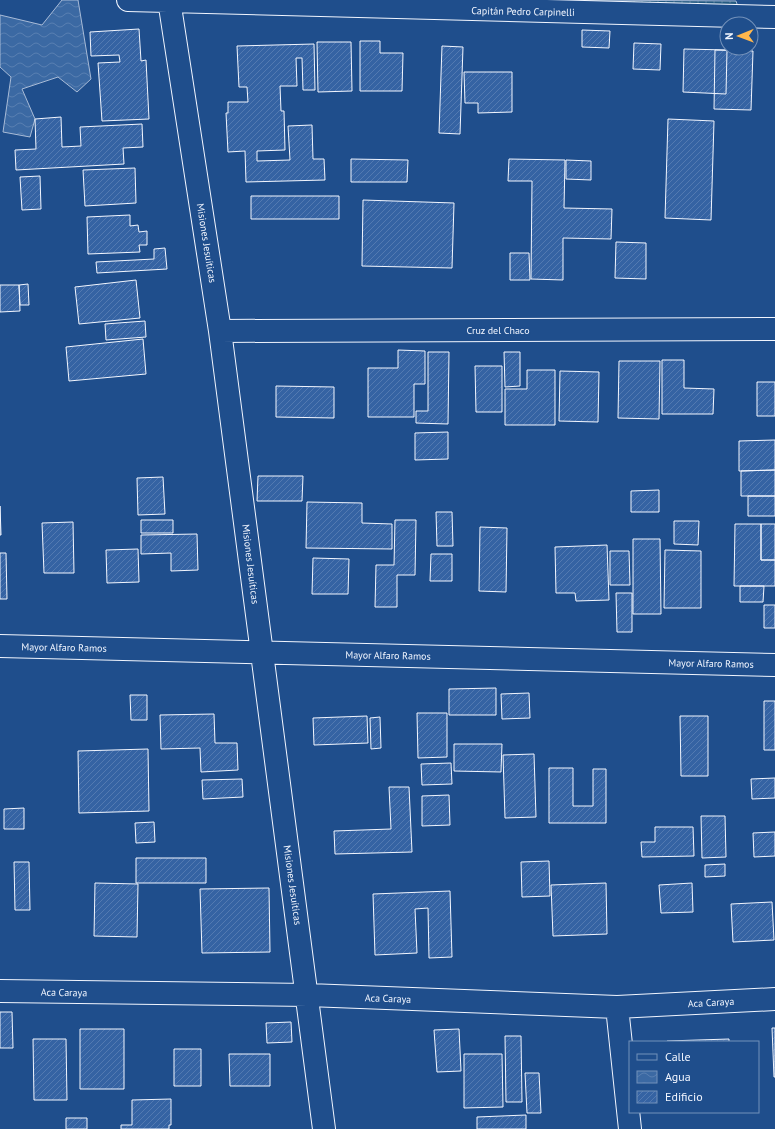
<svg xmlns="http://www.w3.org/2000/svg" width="775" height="1129" font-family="'PT Sans',sans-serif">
  <defs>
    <pattern id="grass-dots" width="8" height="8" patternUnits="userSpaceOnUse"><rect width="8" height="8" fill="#245a82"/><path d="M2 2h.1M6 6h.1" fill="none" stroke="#447295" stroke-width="1.8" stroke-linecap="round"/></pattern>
    <pattern id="water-waves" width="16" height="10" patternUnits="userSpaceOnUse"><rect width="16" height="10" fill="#3b69a3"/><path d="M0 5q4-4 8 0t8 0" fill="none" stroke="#587fb1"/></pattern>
    <pattern id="building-hatch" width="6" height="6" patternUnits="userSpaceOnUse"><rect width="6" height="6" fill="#3563a3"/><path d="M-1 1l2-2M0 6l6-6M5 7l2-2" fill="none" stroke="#537ab1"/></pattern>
  </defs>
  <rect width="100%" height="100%" fill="#1f4e8c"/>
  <path fill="url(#grass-dots)" stroke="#a8bbd7" d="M 584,0 L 736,1 L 738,7 L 584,2 Z"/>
  <path fill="url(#water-waves)" stroke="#a8bbd7" d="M 62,0 L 78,0 L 91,79 L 77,92 L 58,77 L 22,89 L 35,119 L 30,137 L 3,132 L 11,77 L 0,67 L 0,15 L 42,25 Z"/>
  <path fill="url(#building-hatch)" stroke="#f2f6ff" d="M 139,29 L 141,61 L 146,60 L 149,119 L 102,121 L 98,63 L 120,62 L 119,55 L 91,56 L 90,32 Z
    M 582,30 L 610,31 L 609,48 L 582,47 Z
    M 360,41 L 380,41 L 380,53 L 403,53 L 402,91 L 360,91 Z
    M 317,42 L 351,42 L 352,91 L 318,92 Z
    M 634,43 L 661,44 L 660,70 L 633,69 Z
    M 314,44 L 315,90 L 303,90 L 302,58 L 296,58 L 297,86 L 280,86 L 281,111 L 284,111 L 285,150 L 257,151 L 257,161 L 290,160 L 288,126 L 312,125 L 313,159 L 324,159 L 325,180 L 246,182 L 245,151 L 228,152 L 226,113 L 228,113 L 228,102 L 248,102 L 247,87 L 239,87 L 237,46 Z
    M 442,46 L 463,47 L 460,134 L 439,133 Z
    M 684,49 L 727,50 L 726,94 L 683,92 Z
    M 715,50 L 753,51 L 751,110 L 714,109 Z
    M 464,72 L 512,72 L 512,112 L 478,113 L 478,103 L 465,103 Z
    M 61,117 L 62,147 L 81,146 L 80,127 L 142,124 L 143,147 L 123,148 L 124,164 L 16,170 L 15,150 L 36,149 L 35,119 Z
    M 668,119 L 714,121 L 711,220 L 665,218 Z
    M 351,159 L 408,160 L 407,182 L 351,182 Z
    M 509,159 L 565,160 L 564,208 L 612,209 L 611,239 L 563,238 L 563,280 L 531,279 L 532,181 L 508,181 Z
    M 566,160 L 591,161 L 591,180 L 566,179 Z
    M 135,168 L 136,203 L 85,206 L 83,170 Z
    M 40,176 L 41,209 L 22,210 L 20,177 Z
    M 251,196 L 339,196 L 339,219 L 251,219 Z
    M 363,200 L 454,203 L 452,268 L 362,266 Z
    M 130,215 L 130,226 L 138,225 L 139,232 L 147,231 L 147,245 L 139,245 L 140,252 L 88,254 L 87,217 Z
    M 616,242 L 646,243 L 646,279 L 615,278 Z
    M 165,248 L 167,269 L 97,273 L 96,262 L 154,259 L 154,249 Z
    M 510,253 L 529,253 L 530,280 L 510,280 Z
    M 136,280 L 140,318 L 79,324 L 75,287 Z
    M 28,284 L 29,305 L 20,305 L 19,285 Z
    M 0,285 L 19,285 L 20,311 L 0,312 Z
    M 145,321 L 146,337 L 106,340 L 105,324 Z
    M 143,339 L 146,374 L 69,381 L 66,347 Z
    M 398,350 L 425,351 L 425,384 L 414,384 L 414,417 L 368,417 L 368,368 L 398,368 Z
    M 428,352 L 449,352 L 448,424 L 416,423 L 416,411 L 428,411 Z
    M 504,352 L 520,352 L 520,386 L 505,387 Z
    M 662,360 L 684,360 L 684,388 L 714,389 L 713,414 L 662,414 Z
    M 619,361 L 660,361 L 659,419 L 618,418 Z
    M 475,366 L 502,366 L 502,412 L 476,412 Z
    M 527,370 L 555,370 L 555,425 L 505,425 L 505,389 L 527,389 Z
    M 560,371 L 599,372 L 598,422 L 559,421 Z
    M 757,382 L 775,382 L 775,416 L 757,416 Z
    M 276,386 L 334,387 L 334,418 L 276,417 Z
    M 448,432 L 448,459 L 415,460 L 415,433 Z
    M 775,440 L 775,470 L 739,471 L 739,441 Z
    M 775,470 L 775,496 L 741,496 L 741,471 Z
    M 258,476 L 303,476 L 302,501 L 257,501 Z
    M 163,477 L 165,514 L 138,515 L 137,478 Z
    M 659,490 L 659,512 L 631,512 L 631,491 Z
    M 748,496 L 775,496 L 775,516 L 748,516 Z
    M 307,502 L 362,503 L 362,523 L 392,524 L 392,549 L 306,548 Z
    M 0,506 L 1,535 L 0,535 Z
    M 436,512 L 452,512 L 453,546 L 437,546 Z
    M 141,520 L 173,520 L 173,533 L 141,533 Z
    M 395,520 L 416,520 L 415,575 L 397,575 L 397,607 L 375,607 L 376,565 L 394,565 Z
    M 674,521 L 699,521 L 698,545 L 674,544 Z
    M 73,522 L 74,573 L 44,573 L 42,523 Z
    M 735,524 L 761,524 L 761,560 L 775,560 L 775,586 L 734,586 Z
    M 761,524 L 775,524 L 775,560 L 761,560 Z
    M 480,527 L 507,528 L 506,592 L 479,591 Z
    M 197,534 L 198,570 L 171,571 L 171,553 L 141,554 L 141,535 Z
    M 633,539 L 660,539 L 661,614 L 633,614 Z
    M 607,545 L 609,600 L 576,601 L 575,593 L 556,593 L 555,547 Z
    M 138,549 L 139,582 L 107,583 L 106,550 Z
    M 665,550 L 701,551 L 701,608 L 664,608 Z
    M 610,551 L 629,551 L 630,585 L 610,585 Z
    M 0,553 L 6,553 L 7,599 L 0,599 Z
    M 431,554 L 452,554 L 452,581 L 430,581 Z
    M 313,558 L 349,559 L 348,594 L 312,594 Z
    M 740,586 L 764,586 L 763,602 L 740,602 Z
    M 616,593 L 632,593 L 632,632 L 617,632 Z
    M 764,605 L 775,605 L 775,628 L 764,628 Z
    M 496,688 L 496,715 L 449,715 L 449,689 Z
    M 529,693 L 530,718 L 502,719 L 501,694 Z
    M 130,695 L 147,695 L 147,720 L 131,720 Z
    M 764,701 L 775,701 L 775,750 L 764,750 Z
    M 417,713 L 447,713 L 447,757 L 418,758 Z
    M 214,714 L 215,743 L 237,743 L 238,770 L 201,772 L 200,748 L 161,749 L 160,715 Z
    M 367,716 L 368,743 L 314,745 L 313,718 Z
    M 680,716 L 708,716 L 708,776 L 681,776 Z
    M 380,717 L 381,748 L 371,749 L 370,718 Z
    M 454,744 L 502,744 L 501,772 L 454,771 Z
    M 148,749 L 149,811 L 79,813 L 78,751 Z
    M 534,754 L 536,817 L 505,818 L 503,755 Z
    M 451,763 L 452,784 L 422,785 L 421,764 Z
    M 549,768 L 573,768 L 573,806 L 593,806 L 593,769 L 606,769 L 606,823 L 549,823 Z
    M 775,778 L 775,798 L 752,799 L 751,779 Z
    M 242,779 L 243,797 L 203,799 L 202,780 Z
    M 389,787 L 409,787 L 412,852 L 335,854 L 334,831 L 391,829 Z
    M 449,795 L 450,825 L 422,826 L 422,796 Z
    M 24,808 L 24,829 L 4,829 L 4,809 Z
    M 701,816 L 725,816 L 726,857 L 702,858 Z
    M 154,822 L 155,842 L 136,843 L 135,823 Z
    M 655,827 L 693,827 L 694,856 L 642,857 L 641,842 L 655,842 Z
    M 775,832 L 775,856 L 754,857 L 753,833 Z
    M 136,858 L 206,858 L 206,883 L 136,883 Z
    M 549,861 L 550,896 L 522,897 L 521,862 Z
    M 14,862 L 29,862 L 30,910 L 15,910 Z
    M 725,864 L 725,876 L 705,877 L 705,865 Z
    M 95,883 L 138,884 L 137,937 L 94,936 Z
    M 606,883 L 607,934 L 553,936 L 551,885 Z
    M 692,883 L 693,912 L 661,913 L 659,885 Z
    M 269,888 L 270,952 L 202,953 L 200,889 Z
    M 450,891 L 452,957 L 429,958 L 428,908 L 415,909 L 417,953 L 375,955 L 373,894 Z
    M 772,902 L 774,940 L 733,942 L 731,904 Z
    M 0,1012 L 12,1012 L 13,1048 L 0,1048 Z
    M 291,1022 L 292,1042 L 267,1043 L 266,1023 Z
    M 772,1028 L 775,1028 L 775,1077 L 774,1077 Z
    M 80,1029 L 124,1029 L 124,1089 L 80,1089 Z
    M 459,1029 L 461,1071 L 437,1072 L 434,1030 Z
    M 505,1036 L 521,1036 L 522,1102 L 506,1102 Z
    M 33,1039 L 66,1039 L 67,1100 L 34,1100 Z
    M 729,1039 L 729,1042 L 667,1042 L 667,1041 Z
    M 174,1049 L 201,1049 L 201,1086 L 174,1086 Z
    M 229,1054 L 270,1054 L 270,1086 L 230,1086 Z
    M 464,1054 L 502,1054 L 503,1107 L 464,1108 Z
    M 525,1073 L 539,1073 L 541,1113 L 527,1113 Z
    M 171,1099 L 171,1125 L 169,1125 L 169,1129 L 121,1129 L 121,1125 L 132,1125 L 132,1100 Z
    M 526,1115 L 526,1129 L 477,1129 L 477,1117 Z
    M 66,1118 L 87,1118 L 87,1129 L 66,1129 Z"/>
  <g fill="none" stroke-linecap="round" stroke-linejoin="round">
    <g stroke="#f2f6ff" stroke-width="24">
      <path id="minor" d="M 128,0 L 775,17
        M 169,0 L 220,331 L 324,1129
        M 220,331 L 775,329
        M 0,646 L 775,665
        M 0,991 L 308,995 L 617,1007 L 775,999
        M 617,1007 L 630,1129"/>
    </g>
    <use href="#minor" stroke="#1f4e8c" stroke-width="22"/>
  </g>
  <g text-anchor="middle" stroke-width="3" stroke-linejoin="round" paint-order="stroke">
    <g font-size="10" fill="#f2f6ff" stroke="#1f4e8c">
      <text transform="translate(523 11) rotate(1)" y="4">Capitán Pedro Carpinelli</text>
      <text transform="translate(207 243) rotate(81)" y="4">Misiones Jesuíticas</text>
      <text x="498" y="334">Cruz del Chaco</text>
      <text transform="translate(251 564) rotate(83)" y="4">Misiones Jesuíticas</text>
      <text transform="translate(64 647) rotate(1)" y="4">Mayor Alfaro Ramos</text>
      <text transform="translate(388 655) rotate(1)" y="4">Mayor Alfaro Ramos</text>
      <text transform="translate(711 663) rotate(1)" y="4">Mayor Alfaro Ramos</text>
      <text transform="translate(293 885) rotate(82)" y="4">Misiones Jesuíticas</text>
      <text transform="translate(64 992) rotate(1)" y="4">Aca Caraya</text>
      <text transform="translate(388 998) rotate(2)" y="4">Aca Caraya</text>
      <text transform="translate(711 1002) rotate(-3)" y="4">Aca Caraya</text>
    </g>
  </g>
  <rect x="629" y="1041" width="130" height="72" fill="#1f4e8c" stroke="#7391ba"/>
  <rect x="637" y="1054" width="20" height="6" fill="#1f4e8c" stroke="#7391ba"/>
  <text x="665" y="1061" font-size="12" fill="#f2f6ff">Calle</text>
  <rect x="637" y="1071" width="20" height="12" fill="url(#water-waves)" stroke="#7391ba"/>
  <text x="665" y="1081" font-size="12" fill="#f2f6ff">Agua</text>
  <rect x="637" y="1091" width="20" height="12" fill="url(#building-hatch)" stroke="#7391ba"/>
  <text x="665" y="1101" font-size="12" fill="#f2f6ff">Edificio</text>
  <g transform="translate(739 36) rotate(269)"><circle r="19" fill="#1f4e8c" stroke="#7391ba"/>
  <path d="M0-3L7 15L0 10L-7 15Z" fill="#ffb74d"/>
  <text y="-6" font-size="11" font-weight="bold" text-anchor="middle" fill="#f2f6ff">N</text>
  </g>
</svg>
